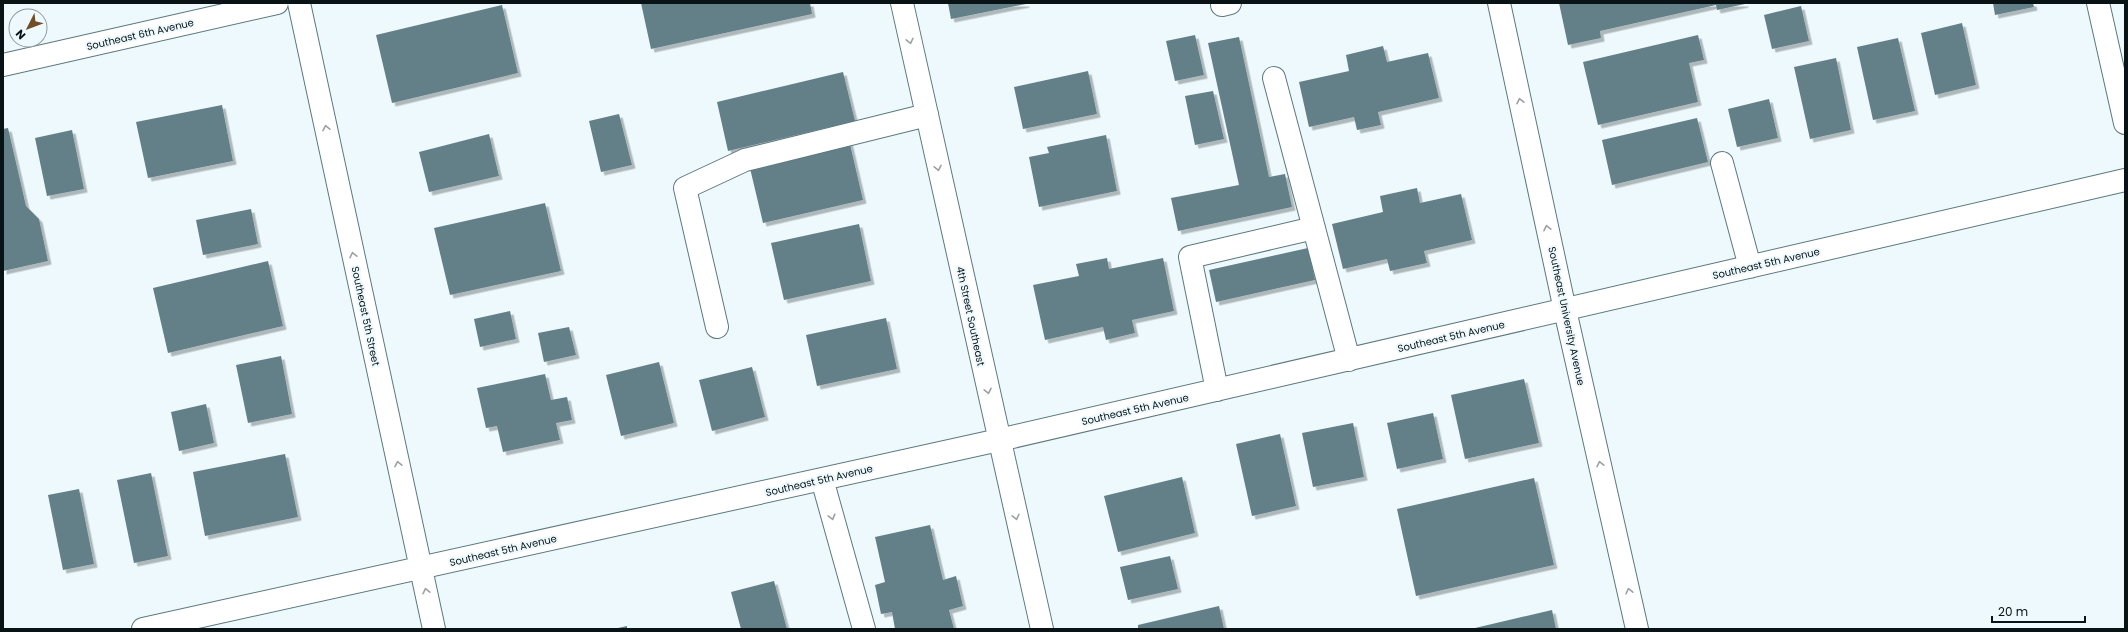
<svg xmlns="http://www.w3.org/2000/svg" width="2128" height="632" font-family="Poppins,sans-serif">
  <defs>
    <filter id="shadow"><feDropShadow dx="3.5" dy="3.5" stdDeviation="0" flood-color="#0004"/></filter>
  </defs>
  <rect width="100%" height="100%" fill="#edf9fd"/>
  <path fill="#647f87" filter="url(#shadow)" d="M 641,3 L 810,3 L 812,14 L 651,49 Z
    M 948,3 L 1026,3 L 1026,4 L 951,19 Z
    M 1559,3 L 1745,3 L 1745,4 L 1717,10 L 1716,5 L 1600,31 L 1601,38 L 1568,45 Z
    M 1993,3 L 2033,3 L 2034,7 L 1995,15 Z
    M 502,5 L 518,73 L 392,103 L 376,35 Z
    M 1801,6 L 1809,41 L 1772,49 L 1764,15 Z
    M 1962,23 L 1976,85 L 1935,95 L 1921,33 Z
    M 1195,35 L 1204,75 L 1175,81 L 1166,41 Z
    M 1698,35 L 1704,60 L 1689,63 L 1698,102 L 1598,125 L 1583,62 Z
    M 1239,37 L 1269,177 L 1285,174 L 1292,207 L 1178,231 L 1171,198 L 1239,185 L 1208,43 Z
    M 1898,38 L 1915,111 L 1873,120 L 1857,47 Z
    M 1383,46 L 1387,62 L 1428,53 L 1439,98 L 1378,112 L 1381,125 L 1357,130 L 1354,117 L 1309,127 L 1299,82 L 1349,71 L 1346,55 Z
    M 1836,58 L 1851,130 L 1810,139 L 1794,67 Z
    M 1088,71 L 1097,114 L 1023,129 L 1014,87 Z
    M 843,72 L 855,121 L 728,151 L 717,102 Z
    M 1213,91 L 1224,139 L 1195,145 L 1185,96 Z
    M 1769,99 L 1778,138 L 1737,147 L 1728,109 Z
    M 222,105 L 233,161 L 148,178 L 136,122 Z
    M 619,114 L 632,165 L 601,172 L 589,121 Z
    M 1697,118 L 1708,162 L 1612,185 L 1602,140 Z
    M 8,128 L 26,206 L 39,219 L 48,261 L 3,271 L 3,129 Z
    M 72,130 L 84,189 L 47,196 L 35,138 Z
    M 489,134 L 499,176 L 429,192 L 419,152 Z
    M 1106,135 L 1117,191 L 1039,207 L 1029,157 L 1049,153 L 1047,147 Z
    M 849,140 L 863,200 L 763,223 L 749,164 Z
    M 1417,188 L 1420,203 L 1461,194 L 1472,240 L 1424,251 L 1427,263 L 1390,271 L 1387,259 L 1343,269 L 1332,224 L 1383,212 L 1380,196 Z
    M 545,203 L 561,271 L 450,295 L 434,228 Z
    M 251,209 L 258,244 L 203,255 L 196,220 Z
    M 859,224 L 871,281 L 784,300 L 771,243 Z
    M 1308,248 L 1315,280 L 1216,302 L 1209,270 Z
    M 1107,258 L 1109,269 L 1163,258 L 1174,311 L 1132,320 L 1135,333 L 1106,340 L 1103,327 L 1045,340 L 1033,285 L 1079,276 L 1076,264 Z
    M 268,261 L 283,326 L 168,353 L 153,288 Z
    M 510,311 L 516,339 L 480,347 L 474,319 Z
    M 886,318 L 897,369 L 817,386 L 806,335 Z
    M 569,327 L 576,355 L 544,362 L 538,333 Z
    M 281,356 L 292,414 L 248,423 L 236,365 Z
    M 659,362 L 674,423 L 621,436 L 606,375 Z
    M 752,367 L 765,417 L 712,431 L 699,380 Z
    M 545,374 L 551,400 L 567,397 L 572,420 L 556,423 L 560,440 L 503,452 L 497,426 L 486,428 L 477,388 Z
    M 1524,379 L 1539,443 L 1465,459 L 1451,395 Z
    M 206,404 L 214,443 L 179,451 L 171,412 Z
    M 1433,413 L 1443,459 L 1397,469 L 1387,423 Z
    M 1353,423 L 1364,477 L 1313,487 L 1302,433 Z
    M 1280,434 L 1296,506 L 1252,516 L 1236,444 Z
    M 285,454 L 298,517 L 205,536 L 193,472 Z
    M 151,473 L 168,556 L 134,563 L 117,480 Z
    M 1182,477 L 1195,533 L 1118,552 L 1104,496 Z
    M 1534,478 L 1554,565 L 1416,596 L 1397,509 Z
    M 79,489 L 94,564 L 63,570 L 48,495 Z
    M 930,525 L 943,580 L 956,576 L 963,606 L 949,610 L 954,629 L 895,629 L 892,612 L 881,614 L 875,585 L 885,582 L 875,537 Z
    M 1170,556 L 1178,589 L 1128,600 L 1120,567 Z
    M 774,581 L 787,629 L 741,629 L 731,592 Z
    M 1219,606 L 1224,629 L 1138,629 L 1138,625 Z
    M 1552,610 L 1556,629 L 1475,629 L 1475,628 Z
    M 627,626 L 627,629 L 618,629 L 618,628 Z"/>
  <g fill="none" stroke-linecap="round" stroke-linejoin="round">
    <g stroke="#5d7880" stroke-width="24">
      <path id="minor" d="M 299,3 L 434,629
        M 1222,3 L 1222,5 L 1230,3
        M 2098,3 L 2125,123
        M 3,65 L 277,3
        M 1274,78 L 1349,360
        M 1722,163 L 1750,267
        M 717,327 L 685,188 L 745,160 L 927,115
        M 1217,390 L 1190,257 L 1314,228
        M 822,479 L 864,629
        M 143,629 L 999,440 L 2125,180"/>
    </g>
    <g stroke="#5d7880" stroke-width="24">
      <path id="major" d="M 902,3 L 1042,629
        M 1499,3 L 1565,310 L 1637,629"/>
    </g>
    <use href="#minor" stroke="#fff" stroke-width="22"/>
    <use href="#major" stroke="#fff" stroke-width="22"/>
  </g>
  <defs><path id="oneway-chevron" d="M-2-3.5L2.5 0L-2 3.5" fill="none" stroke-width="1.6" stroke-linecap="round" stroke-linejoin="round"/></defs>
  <g stroke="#9da1a2">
    <use href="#oneway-chevron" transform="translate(910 41) rotate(77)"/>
    <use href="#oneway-chevron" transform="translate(1520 101) rotate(-102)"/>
    <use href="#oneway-chevron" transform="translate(326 128) rotate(-102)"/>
    <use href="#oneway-chevron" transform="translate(938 168) rotate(78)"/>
    <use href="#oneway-chevron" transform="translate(1547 228) rotate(-102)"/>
    <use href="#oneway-chevron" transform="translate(353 255) rotate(-102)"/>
    <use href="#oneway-chevron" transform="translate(988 391) rotate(78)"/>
    <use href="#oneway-chevron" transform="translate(398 464) rotate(-102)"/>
    <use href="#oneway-chevron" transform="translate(1600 464) rotate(-103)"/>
    <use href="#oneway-chevron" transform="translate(832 517) rotate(75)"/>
    <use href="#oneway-chevron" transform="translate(1016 517) rotate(77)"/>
    <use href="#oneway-chevron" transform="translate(426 591) rotate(-103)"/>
    <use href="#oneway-chevron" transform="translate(1629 591) rotate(-103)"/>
  </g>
  <g text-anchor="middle" stroke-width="4" stroke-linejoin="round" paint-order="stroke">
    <g font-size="10" fill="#091316" stroke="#edf9fd">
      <text transform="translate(140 34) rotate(-13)" y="4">Southeast 6th Avenue</text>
      <text transform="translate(1766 263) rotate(-13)" y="4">Southeast 5th Avenue</text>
      <text transform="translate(366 316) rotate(78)" y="4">Southeast 5th Street</text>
      <text transform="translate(971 316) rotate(78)" y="4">4th Street Southeast</text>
      <text transform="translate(1567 316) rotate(78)" y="4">Southeast University Avenue</text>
      <text transform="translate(1451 336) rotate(-13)" y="4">Southeast 5th Avenue</text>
      <text transform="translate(1135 409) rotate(-13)" y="4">Southeast 5th Avenue</text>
      <text transform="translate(819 480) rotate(-13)" y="4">Southeast 5th Avenue</text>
      <text transform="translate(503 550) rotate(-13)" y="4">Southeast 5th Avenue</text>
    </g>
  </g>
  <rect width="2128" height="632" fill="none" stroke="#091316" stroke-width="8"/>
  <g transform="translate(28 28) rotate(228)"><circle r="19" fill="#edf9fd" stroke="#929da1"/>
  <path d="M0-3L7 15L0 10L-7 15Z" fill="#714e27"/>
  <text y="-6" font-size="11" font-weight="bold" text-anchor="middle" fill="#091316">N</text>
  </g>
  <path d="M1992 616v6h93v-6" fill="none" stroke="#091316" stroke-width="2"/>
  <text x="1998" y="616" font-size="12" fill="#091316" stroke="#edf9fd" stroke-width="3" paint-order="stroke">20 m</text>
</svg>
